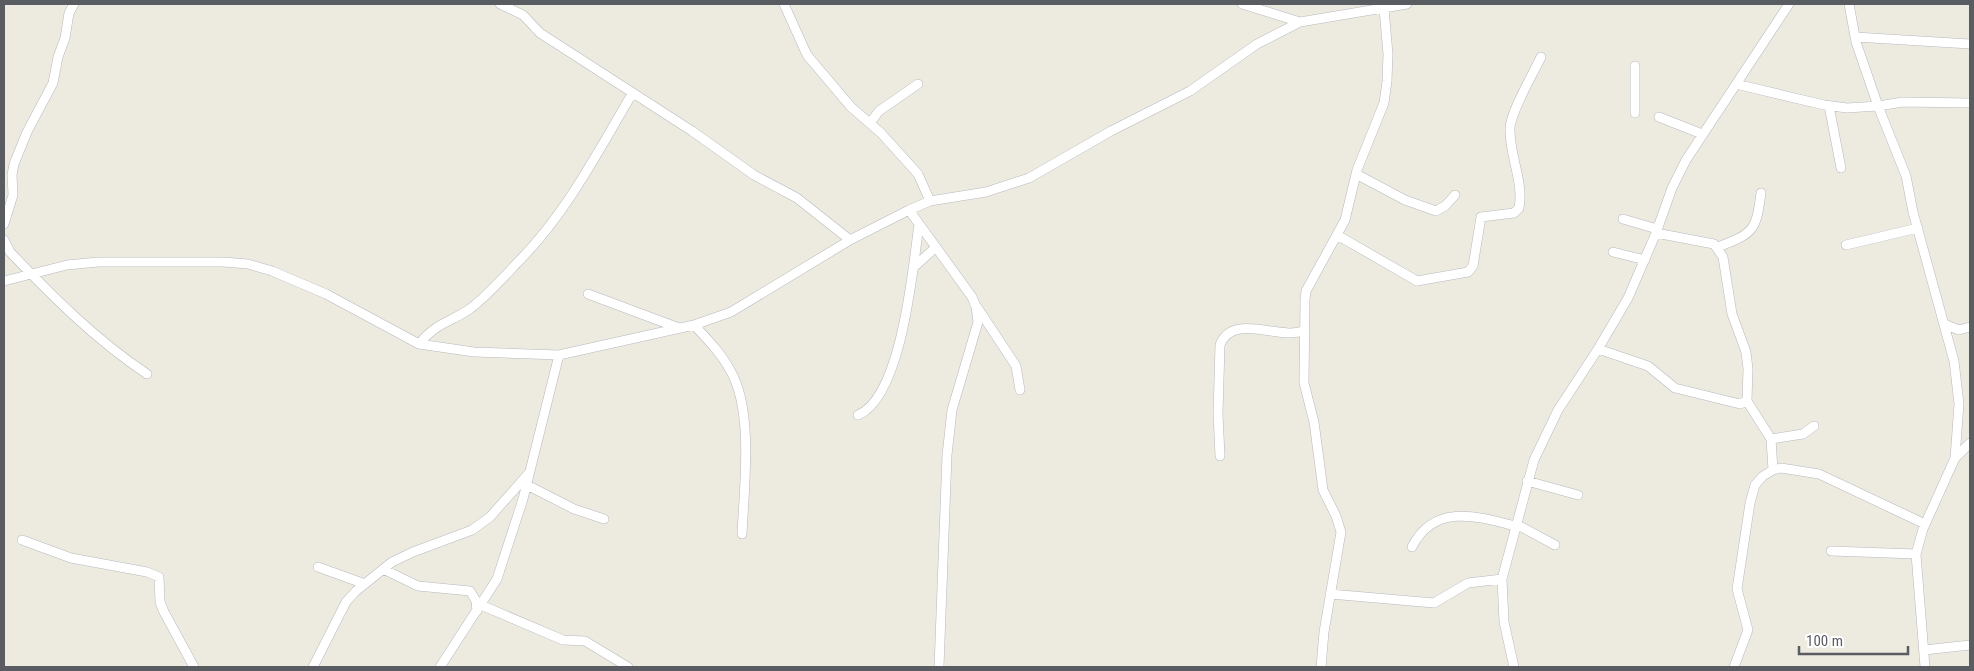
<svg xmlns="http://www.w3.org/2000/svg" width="1974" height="671" font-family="'Roboto Condensed',sans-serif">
  <rect width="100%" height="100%" fill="#edeae0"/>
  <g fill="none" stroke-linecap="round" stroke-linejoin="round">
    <g stroke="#b6b9be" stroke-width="10">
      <path id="minor" d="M 500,4 L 523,15 L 540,33 L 692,131 L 754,175 L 797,198 L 850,240
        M 784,4 L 807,55 L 851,107 L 881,133 L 918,174 L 930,201
        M 1242,4 L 1300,22
        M 1849,4 L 1856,42 L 1878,106 L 1906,176 L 1913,212 L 1954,361 L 1959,404 L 1955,458 L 1923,529 L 1916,554 L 1925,667
        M 1855,37 L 1970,44
        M 1635,66 L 1635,113
        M 1736,84 L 1824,105 L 1847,108 L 1878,106 L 1903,102 L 1970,103
        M 1829,106 L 1841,168
        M 1659,117 L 1702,134
        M 870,123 L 879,111 L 918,84
        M 1356,174 L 1405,200 L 1436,211 L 1445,206 L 1455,195
        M 909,210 L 972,297 L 976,307 L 978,322 L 952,410 L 947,455 L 939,667
        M 1623,219 L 1657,229
        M 4,224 L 13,195 L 12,175 L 14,164 L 27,132 L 53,83 L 58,57 L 65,38 L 69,13 L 74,4
        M 1337,235 L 1417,281 L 1468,272 L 1473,266 L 1481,217 L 1514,213 L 1519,208 C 1524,181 1509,155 1510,128 C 1511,111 1533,74 1541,57
        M 4,240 L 10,252 C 52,296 96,340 147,374
        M 1846,245 L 1918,228
        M 1718,247 C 1754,233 1756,231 1761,193
        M 1613,252 L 1645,260
        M 913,268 L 936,247
        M 4,281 L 67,265 L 98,262 L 223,262 L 248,264 L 272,271 L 326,294 L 419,344 L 474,352 L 559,355 L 694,325 L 731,312 L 850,240 L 909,210 L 930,201 L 986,192 L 1029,178 L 1111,131 L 1190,91 L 1257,44 L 1300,22 L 1407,4
        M 588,294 L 679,328
        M 977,307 L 1016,366 L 1020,390
        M 1944,324 L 1959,330 L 1970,327
        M 694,325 C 707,339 721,353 730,370 C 754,410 744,488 742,534
        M 419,344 C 438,321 450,323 471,308 C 487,296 503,278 517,263 C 566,214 597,153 632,94
        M 1598,349 L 1648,366 L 1675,388 L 1740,404 L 1747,401 L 1748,369 L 1746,352 L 1732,314 L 1723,257 L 1714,244 L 1656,233
        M 1747,401 L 1771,439 L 1773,470
        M 858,415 C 902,397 913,267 919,224
        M 1771,439 L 1803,434 L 1814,426
        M 1220,456 L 1218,414 L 1220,345 C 1233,311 1281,342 1305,330
        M 1955,458 L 1970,443
        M 1527,481 L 1578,495
        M 527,485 L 574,509 L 604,519
        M 1516,524 L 1555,545
        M 22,540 L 71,558 L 147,572 L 159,577 L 160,602 L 164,612 L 194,667
        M 1412,547 C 1434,503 1477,516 1515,526
        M 1831,551 L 1916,554
        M 318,567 L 365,584
        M 383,569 L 418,586 L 470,591 L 476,601 L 477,611
        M 1330,594 L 1434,603 L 1468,583 L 1502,579
        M 481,605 L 563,640 L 585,641 L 628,667
        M 1924,650 L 1970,645
        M 313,667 L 346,602 L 356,591 L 392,562 L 413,552 L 472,530 L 490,517 L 529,473
        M 440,667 L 497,579 L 523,499 L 559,355
        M 1321,667 L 1324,632 L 1341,532 L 1336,516 L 1323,490 L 1314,422 L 1304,383 L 1305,300 L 1306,291 L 1345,220 L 1357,170 L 1384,103 L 1387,81 L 1388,54 L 1384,9
        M 1514,667 L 1504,622 L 1502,579 L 1534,460 L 1558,410 L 1598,349 L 1628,298 L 1656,233 L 1672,188 L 1686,160 L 1789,4
        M 1734,667 L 1748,630 L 1737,589 L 1750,503 L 1755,485 L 1763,476 L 1773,470 L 1781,468 L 1819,474 L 1925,524"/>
    </g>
    <use href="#minor" stroke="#fff" stroke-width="9"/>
  </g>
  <rect width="1974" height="671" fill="none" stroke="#595d62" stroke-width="10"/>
  <path d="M1799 646v8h109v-8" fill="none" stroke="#595d62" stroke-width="2.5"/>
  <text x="1806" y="646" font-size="15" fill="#595d62" stroke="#ffffff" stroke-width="4" paint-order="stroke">100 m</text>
</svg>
